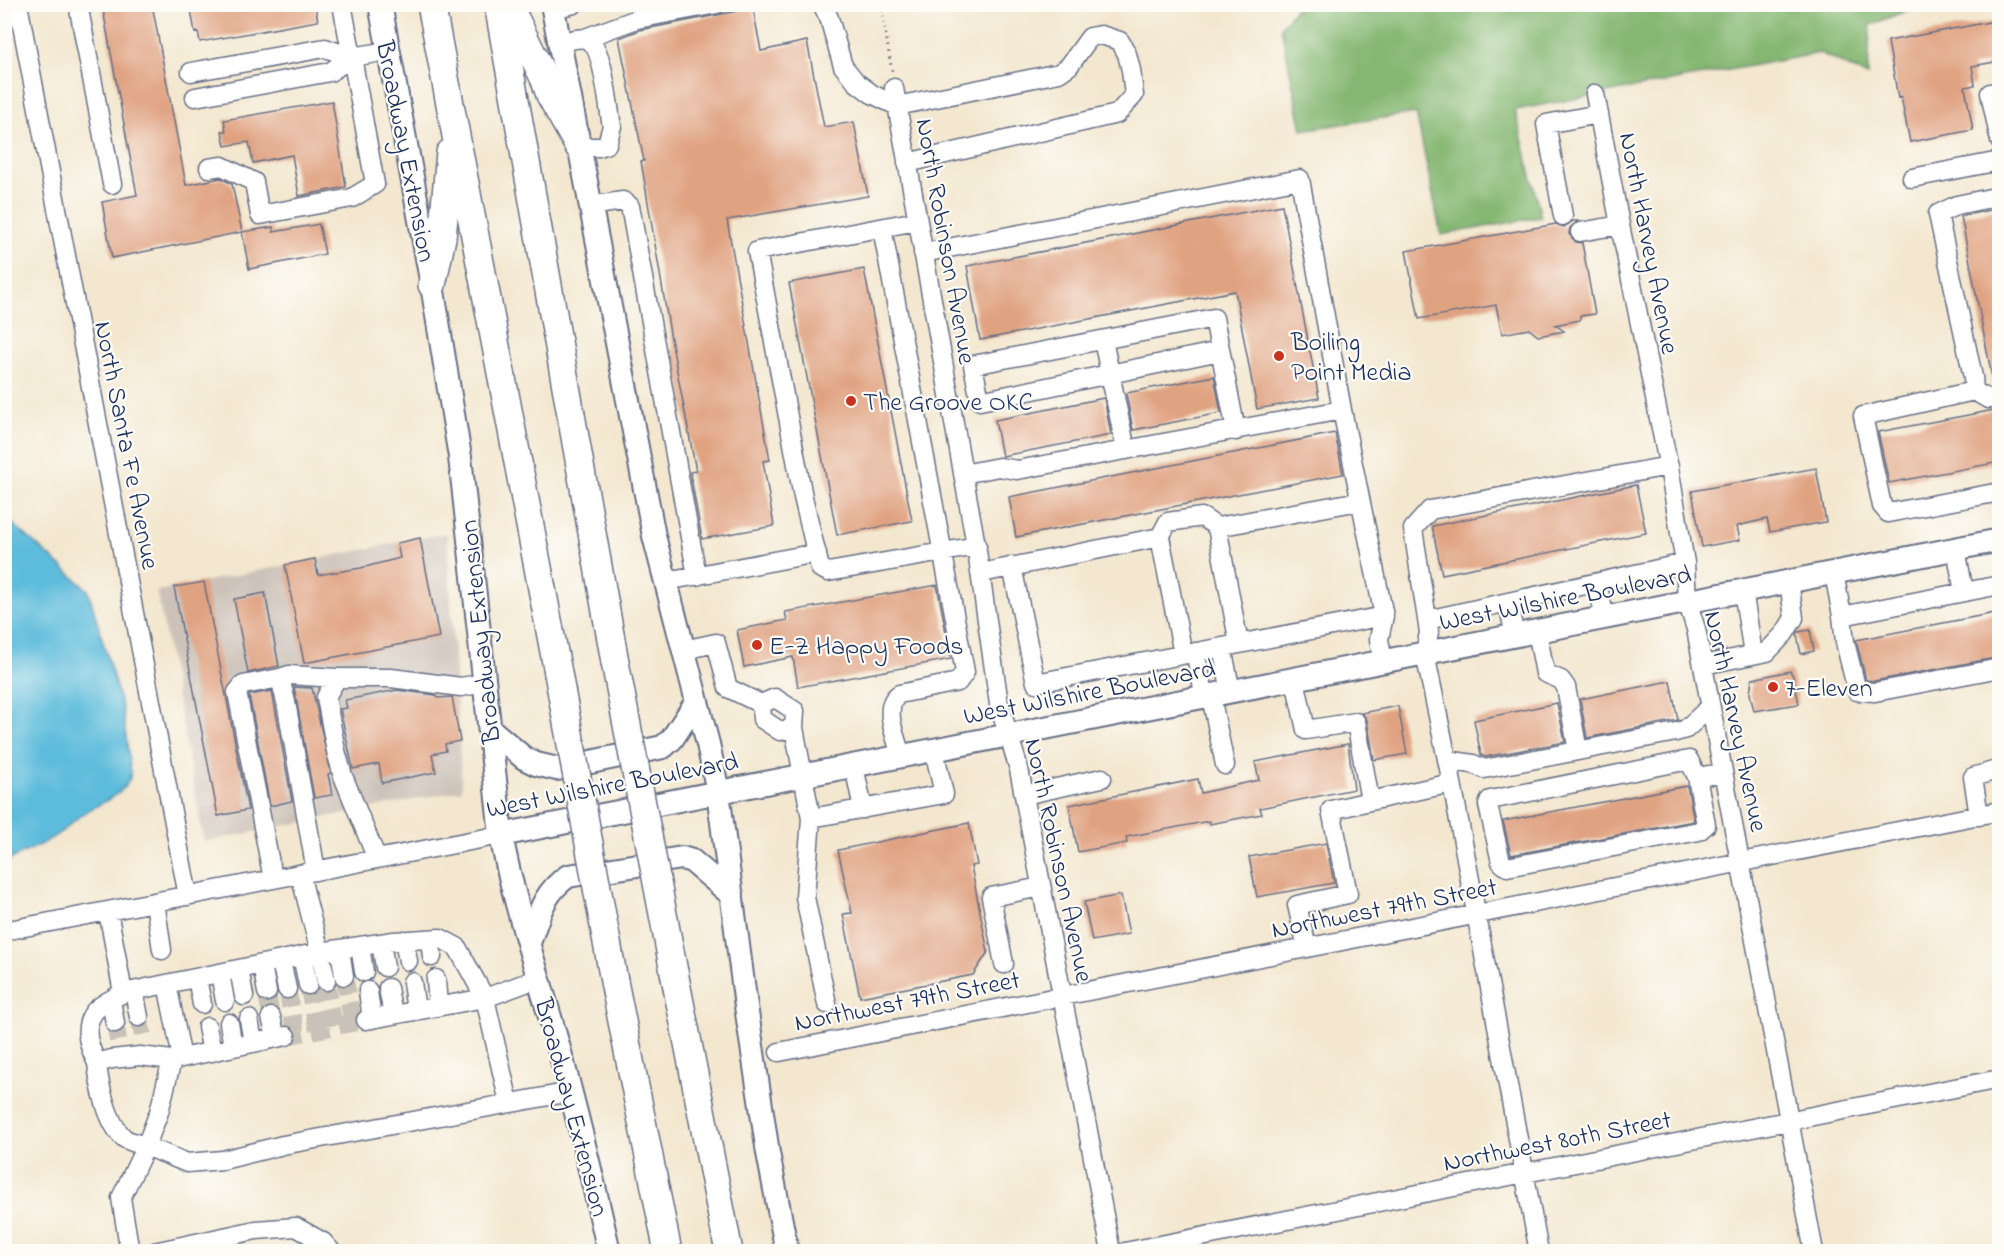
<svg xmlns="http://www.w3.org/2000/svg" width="2004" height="1256" font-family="'Indie Flower',sans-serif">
  <rect width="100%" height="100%" fill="#fdfcf7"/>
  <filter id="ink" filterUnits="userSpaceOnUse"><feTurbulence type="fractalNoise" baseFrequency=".0167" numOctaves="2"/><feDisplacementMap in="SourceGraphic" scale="12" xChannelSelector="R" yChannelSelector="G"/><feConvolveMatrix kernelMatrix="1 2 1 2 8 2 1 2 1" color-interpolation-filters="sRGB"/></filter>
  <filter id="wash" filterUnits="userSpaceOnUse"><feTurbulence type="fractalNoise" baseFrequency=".008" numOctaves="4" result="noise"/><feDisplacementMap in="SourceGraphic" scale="24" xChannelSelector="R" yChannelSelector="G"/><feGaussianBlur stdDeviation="1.35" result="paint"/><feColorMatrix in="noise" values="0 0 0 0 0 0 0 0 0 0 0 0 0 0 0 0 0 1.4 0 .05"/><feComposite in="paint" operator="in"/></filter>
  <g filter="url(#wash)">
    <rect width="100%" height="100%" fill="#f3e7cf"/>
    <path fill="#cdc2b9" d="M 447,533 L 462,790 L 204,842 L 157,591 Z"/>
    <path fill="#85b772" stroke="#507368" stroke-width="1.5" d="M 1299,4 L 1921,5 L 1870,25 L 1868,76 L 1820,53 L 1515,110 L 1541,217 L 1441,235 L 1416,113 L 1302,130 L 1281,27 Z"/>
    <path fill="#5dbcdb" stroke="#3c769c" stroke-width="1.5" d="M 5,517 L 88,590 L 122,708 L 131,773 C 128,795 98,803 83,814 C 74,820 67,828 58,834 C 42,845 25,852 9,860 L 4,859 Z"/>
    <g id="blocks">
      <path fill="#e0a382" d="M 102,4 L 152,4 L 186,185 L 221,178 L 232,184 L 242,232 L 112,258 L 102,202 L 137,195 Z
        M 190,4 L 315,4 L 318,21 L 200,42 L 198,32 L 195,33 Z
        M 753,8 L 761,51 L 807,41 L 824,127 L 854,122 L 868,196 L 727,220 L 770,460 L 763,461 L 774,526 L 702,539 L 690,472 L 696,471 L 671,339 L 641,161 L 644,161 L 619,38 L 640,30 Z
        M 2000,20 L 2000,61 L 1972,66 L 1975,85 L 1965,87 L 1973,130 L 1910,142 L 1901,97 L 1898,98 L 1888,41 Z
        M 332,101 L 346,187 L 299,196 L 292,155 L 253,163 L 249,142 L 225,146 L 222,131 L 226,131 L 224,120 Z
        M 1282,205 L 1319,398 L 1257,409 L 1235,291 L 980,340 L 967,266 Z
        M 2000,208 L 2000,381 L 1993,382 L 1961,216 Z
        M 1573,221 L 1578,221 L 1570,228 L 1569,234 L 1576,242 L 1582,243 L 1595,314 L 1580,316 L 1580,320 L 1555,325 L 1564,331 L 1538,336 L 1529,329 L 1502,334 L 1496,305 L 1419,319 L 1406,251 L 1556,224 L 1564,227 Z
        M 319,224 L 325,254 L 249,269 L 242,232 L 273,227 L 273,232 Z
        M 864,269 L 912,521 L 837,535 L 789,283 Z
        M 1214,376 L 1221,413 L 1133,430 L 1126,393 Z
        M 1104,398 L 1111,435 L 1002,456 L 995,420 Z
        M 2000,409 L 2000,462 L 1889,483 L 1878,432 Z
        M 1335,433 L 1343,474 L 1016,537 L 1009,497 Z
        M 1816,468 L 1826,522 L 1770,532 L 1767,519 L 1737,526 L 1740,540 L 1702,547 L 1692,491 Z
        M 1636,485 L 1646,533 L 1442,574 L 1432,526 Z
        M 420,538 L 439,637 L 304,663 L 285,565 L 315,559 L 318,575 L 361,568 L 400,558 L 397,543 Z
        M 204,582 L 248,810 L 218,816 L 174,587 Z
        M 937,585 L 951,659 L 798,687 L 793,657 L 744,667 L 737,630 L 787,620 L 785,612 Z
        M 265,593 L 279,666 L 248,673 L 234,599 Z
        M 2000,612 L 2000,657 L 1874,681 L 1866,680 L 1856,640 Z
        M 1810,630 L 1814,651 L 1801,654 L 1797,635 L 1798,632 Z
        M 1790,671 L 1793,676 L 1799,704 L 1754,711 L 1750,694 L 1752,679 Z
        M 1670,681 L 1678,720 L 1587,738 L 1580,699 Z
        M 294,687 L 312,688 L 331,773 L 328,774 L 332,795 L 314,798 Z
        M 397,690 L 436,695 L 438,698 L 452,697 L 460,741 L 445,744 L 446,751 L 432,754 L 436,772 L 382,783 L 379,764 L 353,769 L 340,709 L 347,708 L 345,700 Z
        M 272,691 L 292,801 L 270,806 L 249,695 Z
        M 1557,703 L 1565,742 L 1485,757 L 1481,755 L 1474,720 Z
        M 1398,706 L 1407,754 L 1374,760 L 1367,720 L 1362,713 Z
        M 1348,744 L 1354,789 L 1260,808 L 1262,814 L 1210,824 L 1209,821 L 1126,837 L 1127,843 L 1078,852 L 1069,805 L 1198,779 L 1201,793 L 1259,780 L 1255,762 Z
        M 1687,786 L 1694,821 L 1511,855 L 1503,821 Z
        M 969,823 L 977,865 L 971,866 L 988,952 L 973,975 L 860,997 L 843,914 L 852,913 L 838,850 Z
        M 1326,843 L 1334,883 L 1257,897 L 1249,857 Z
        M 1121,895 L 1129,934 L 1092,941 L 1084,902 Z"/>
    </g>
  </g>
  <g filter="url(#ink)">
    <use href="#blocks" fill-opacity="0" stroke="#676f86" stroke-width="1.5"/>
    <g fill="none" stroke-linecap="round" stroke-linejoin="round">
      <path stroke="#c8c2b8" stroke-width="18" stroke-dasharray="18 9" stroke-linecap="butt" d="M 344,976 L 353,1023
        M 326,981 L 334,1027
        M 308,985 L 318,1030
        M 287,989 L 296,1034
        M 267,992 L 271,1017
        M 139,1017 L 144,1040
        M 115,1023 L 119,1045
        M 286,1036 L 366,1020"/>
      <g stroke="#676f86" stroke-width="21">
        <path id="minor" d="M 18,4 L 188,896
          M 78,4 L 112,184
          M 342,4 L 352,57 L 388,51
          M 822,4 L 829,18 L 843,66 L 856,82 L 872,94 L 897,106 L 1059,73 L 1069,66 L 1090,37 L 1101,35 L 1120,41 L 1127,54 L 1131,70 L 1134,95 L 1117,114 L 907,163
          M 553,9 L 574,4
          M 585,38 L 637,19 L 717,4
          M 559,43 C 567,41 580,36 588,40 C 604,47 608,108 612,126 L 607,144 L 599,147 L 579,147
          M 191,72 L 325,48 L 352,57
          M 894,88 L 977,551 L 999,704 L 1019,769 L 1111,1252
          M 2000,91 L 1990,93 L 2000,141
          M 1595,94 L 1620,225 L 1670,473 L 1685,563 L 1687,601 L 1696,629 L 1814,1252
          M 195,97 L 330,72 L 352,57
          M 209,168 L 222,166 L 254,182 L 260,215 L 352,198 L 375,184 L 352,57
          M 1912,178 L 2000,161
          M 2000,196 L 1957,205 L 1938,214 L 1973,377 L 1974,391 L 1863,416 L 1882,506 L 1888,513 L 2000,492
          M 590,206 L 623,201 L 630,206 L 697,576
          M 1563,216 L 1546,124 L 1599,114
          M 917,221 L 757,251 L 803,497 L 820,568 L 828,572 L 977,546
          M 882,228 L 965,672 L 958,682 L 899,694 C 881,707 897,739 901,756
          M 1580,232 L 1620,225
          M 923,253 L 1300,179 L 1342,410 L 1384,616 L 1379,639 L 1383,662
          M 1103,340 L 1126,450
          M 1220,351 L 980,401 L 973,365 L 1214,318 L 1236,431
          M 1974,391 L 1988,399 L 2000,397
          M 963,474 L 999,467 L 1017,470 L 1342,410
          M 1217,527 L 1239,644
          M 1160,537 L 1183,654
          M 1956,549 L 1964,592
          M 1012,566 L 1036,683 L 1384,616
          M 981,573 L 1160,537 L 1168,522 L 1202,517 L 1217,527 L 1360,501
          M 1834,573 L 1842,616
          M 666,581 L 817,553
          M 1597,583 L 1605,618
          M 2000,585 L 1842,616 L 1845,642 L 1857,691 L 1875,692 L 2000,668
          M 1743,590 L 1753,654
          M 1508,603 L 1515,636
          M 1427,620 L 1685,563
          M 1537,631 L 1545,673 L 1561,680 L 1566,687 L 1578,751
          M 1222,647 L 1231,692
          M 683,650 L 716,643 L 728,688 L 761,704 L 775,698 L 795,711 L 794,728 L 811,818 L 805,897 L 827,1004
          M 1195,652 L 1205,697
          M 1703,665 L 1767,652 L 1784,634 L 1794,618 L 1789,581
          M 1295,680 L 1306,730 L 1356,722 L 1370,801 L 1452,783
          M 1211,696 L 1225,765
          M 761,704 L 762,719 L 780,731 L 794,728
          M 1447,760 L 1473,764 L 1484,769 L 1676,732 L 1686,729 L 1710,707
          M 854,766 L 863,809
          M 1697,777 L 1706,825 L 1699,831 L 1507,867 L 1501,862 L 1488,805 L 1490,800 L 1689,760 L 1697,777 L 1723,773
          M 1024,795 L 1102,778
          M 1979,816 L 1973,777 L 2000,769
          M 811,818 L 944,794 L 934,750
          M 377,859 L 343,776 L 336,751 L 326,697 L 337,678 L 391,678 L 461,687 L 485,683
          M 316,871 L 286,702 L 280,678 L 289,675 L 337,678
          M 273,879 L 237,692 L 243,685 L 280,678
          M 155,902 L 162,950
          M 108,911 L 123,993 L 320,952 L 300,874
          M 4,931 L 501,835
          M 430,939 L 432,957
          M 404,940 L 408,961
          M 381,943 L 385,967
          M 360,946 L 364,972
          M 1307,948 L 1297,905 L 1348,894 L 1331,810 L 1370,801
          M 340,949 L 344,976
          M 302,956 L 308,985
          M 281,961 L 287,989
          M 1004,964 L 991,897 L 1041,887
          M 262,965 L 267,992
          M 239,969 L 244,996
          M 220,973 L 225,1001
          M 197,978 L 202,1004
          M 436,979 L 438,1006
          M 326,981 L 320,952 L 394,941 L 440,938 L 457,947 L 485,998 L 366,1020
          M 412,982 L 416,1011
          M 167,984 L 182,1058
          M 388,988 L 393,1015
          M 134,991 L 139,1017
          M 368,991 L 372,1019
          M 123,993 C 115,998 100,1004 94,1012 C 82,1028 89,1047 97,1063 L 112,1059 L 140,1056 L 172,1060 L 286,1036
          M 111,1001 L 115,1023
          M 271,1017 L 276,1038
          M 249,1019 L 253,1043
          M 229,1023 L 233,1047
          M 207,1027 L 212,1052
          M 779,1052 L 2000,811
          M 97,1063 C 99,1084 107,1123 124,1138 C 129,1142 140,1144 146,1146 L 159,1112 L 172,1060
          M 509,1103 L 485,998 L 539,978
          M 130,1252 L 121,1198 L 146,1146 L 187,1163 L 223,1160 L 283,1145 L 571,1092
          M 154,1252 L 256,1230 L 296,1227 L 323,1242 L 332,1252
          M 1125,1252 L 2000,1079
          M 1539,1252 L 1452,783 L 1425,654 L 1429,632 L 1413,529 L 1430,510 L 1669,466"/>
      </g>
      <g stroke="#676f86" stroke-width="26">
        <path id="major" d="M 380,4 L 432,285 L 460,457 L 501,835 C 514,904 537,970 556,1038 C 576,1109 593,1180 609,1252
          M 552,4 L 654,536 L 708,744 L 718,792 L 746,1006 L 768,1153 L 787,1252
          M 490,729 L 524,758 L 536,764 L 557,769 L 663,747 L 672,739 L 697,701
          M 501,835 L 2000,540
          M 529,943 C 539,915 543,893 568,876 L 682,858 L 692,861 L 732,895"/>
      </g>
      <g stroke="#676f86" stroke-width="30">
        <path id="highway" d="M 431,4 L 558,673
          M 498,4 L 615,662
          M 508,4 L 545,80 L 550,95 L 579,147
          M 432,285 L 442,238 L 450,153
          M 674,972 L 729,1252
          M 614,981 L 668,1252"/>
      </g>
      <path stroke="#676f86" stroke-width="3" stroke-dasharray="1.5 4.5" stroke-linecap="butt" d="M 881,4 L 892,72"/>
      <use href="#minor" stroke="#fff" stroke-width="18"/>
      <use href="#major" stroke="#fff" stroke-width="22"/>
      <use href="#highway" stroke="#fff" stroke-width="27"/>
      <g stroke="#676f86" stroke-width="30" stroke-linecap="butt">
        <path id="highway-bridge" d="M 615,662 L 674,972
          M 558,673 L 614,981"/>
      </g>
      <use href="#highway-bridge" stroke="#fff" stroke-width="27"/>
    </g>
  </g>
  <g fill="#c8321e" stroke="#fdfcf7" stroke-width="2">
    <circle cx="1279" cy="356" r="6"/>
    <circle cx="851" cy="401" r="6"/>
    <circle cx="757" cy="645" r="6"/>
    <circle cx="1773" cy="687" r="6"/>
  </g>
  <g text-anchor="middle" stroke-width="4.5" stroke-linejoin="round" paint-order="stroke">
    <g font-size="26" fill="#1b2f5e" stroke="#fdfcf7">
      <text transform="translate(407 151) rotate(79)" y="9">Broadway Extension</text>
      <text transform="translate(947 241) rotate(80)" y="9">North Robinson Avenue</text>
      <text transform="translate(1650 243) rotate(79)" y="9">North Harvey Avenue</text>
      <text transform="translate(128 445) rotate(79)" y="9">North Santa Fe Avenue</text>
      <text transform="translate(1565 597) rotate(-11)" y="9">West Wilshire Boulevard</text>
      <text transform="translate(479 632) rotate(-96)" y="9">Broadway Extension</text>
      <text transform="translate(1089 691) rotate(-11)" y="9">West Wilshire Boulevard</text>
      <text transform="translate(1737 721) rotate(78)" y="9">North Harvey Avenue</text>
      <text transform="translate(612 784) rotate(-11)" y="9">West Wilshire Boulevard</text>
      <text transform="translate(1060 860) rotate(78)" y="9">North Robinson Avenue</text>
      <text transform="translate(1384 907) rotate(-11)" y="9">Northwest 79th Street</text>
      <text transform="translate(907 1000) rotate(-11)" y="9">Northwest 79th Street</text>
      <text transform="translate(573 1107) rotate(75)" y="9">Broadway Extension</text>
      <text transform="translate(1557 1140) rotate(-11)" y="9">Northwest 80th Street</text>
    </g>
    <g font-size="26" fill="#1b2f5e" stroke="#fdfcf7" text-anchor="start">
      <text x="1291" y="350">Boiling<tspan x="1291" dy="30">Point Media</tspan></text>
      <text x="863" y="410">The Groove OKC</text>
      <text x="769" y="654">E-Z Happy Foods</text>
      <text x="1785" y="696">7-Eleven</text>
    </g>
  </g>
  <rect width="2004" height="1256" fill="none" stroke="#fdfcf7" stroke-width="24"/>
</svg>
